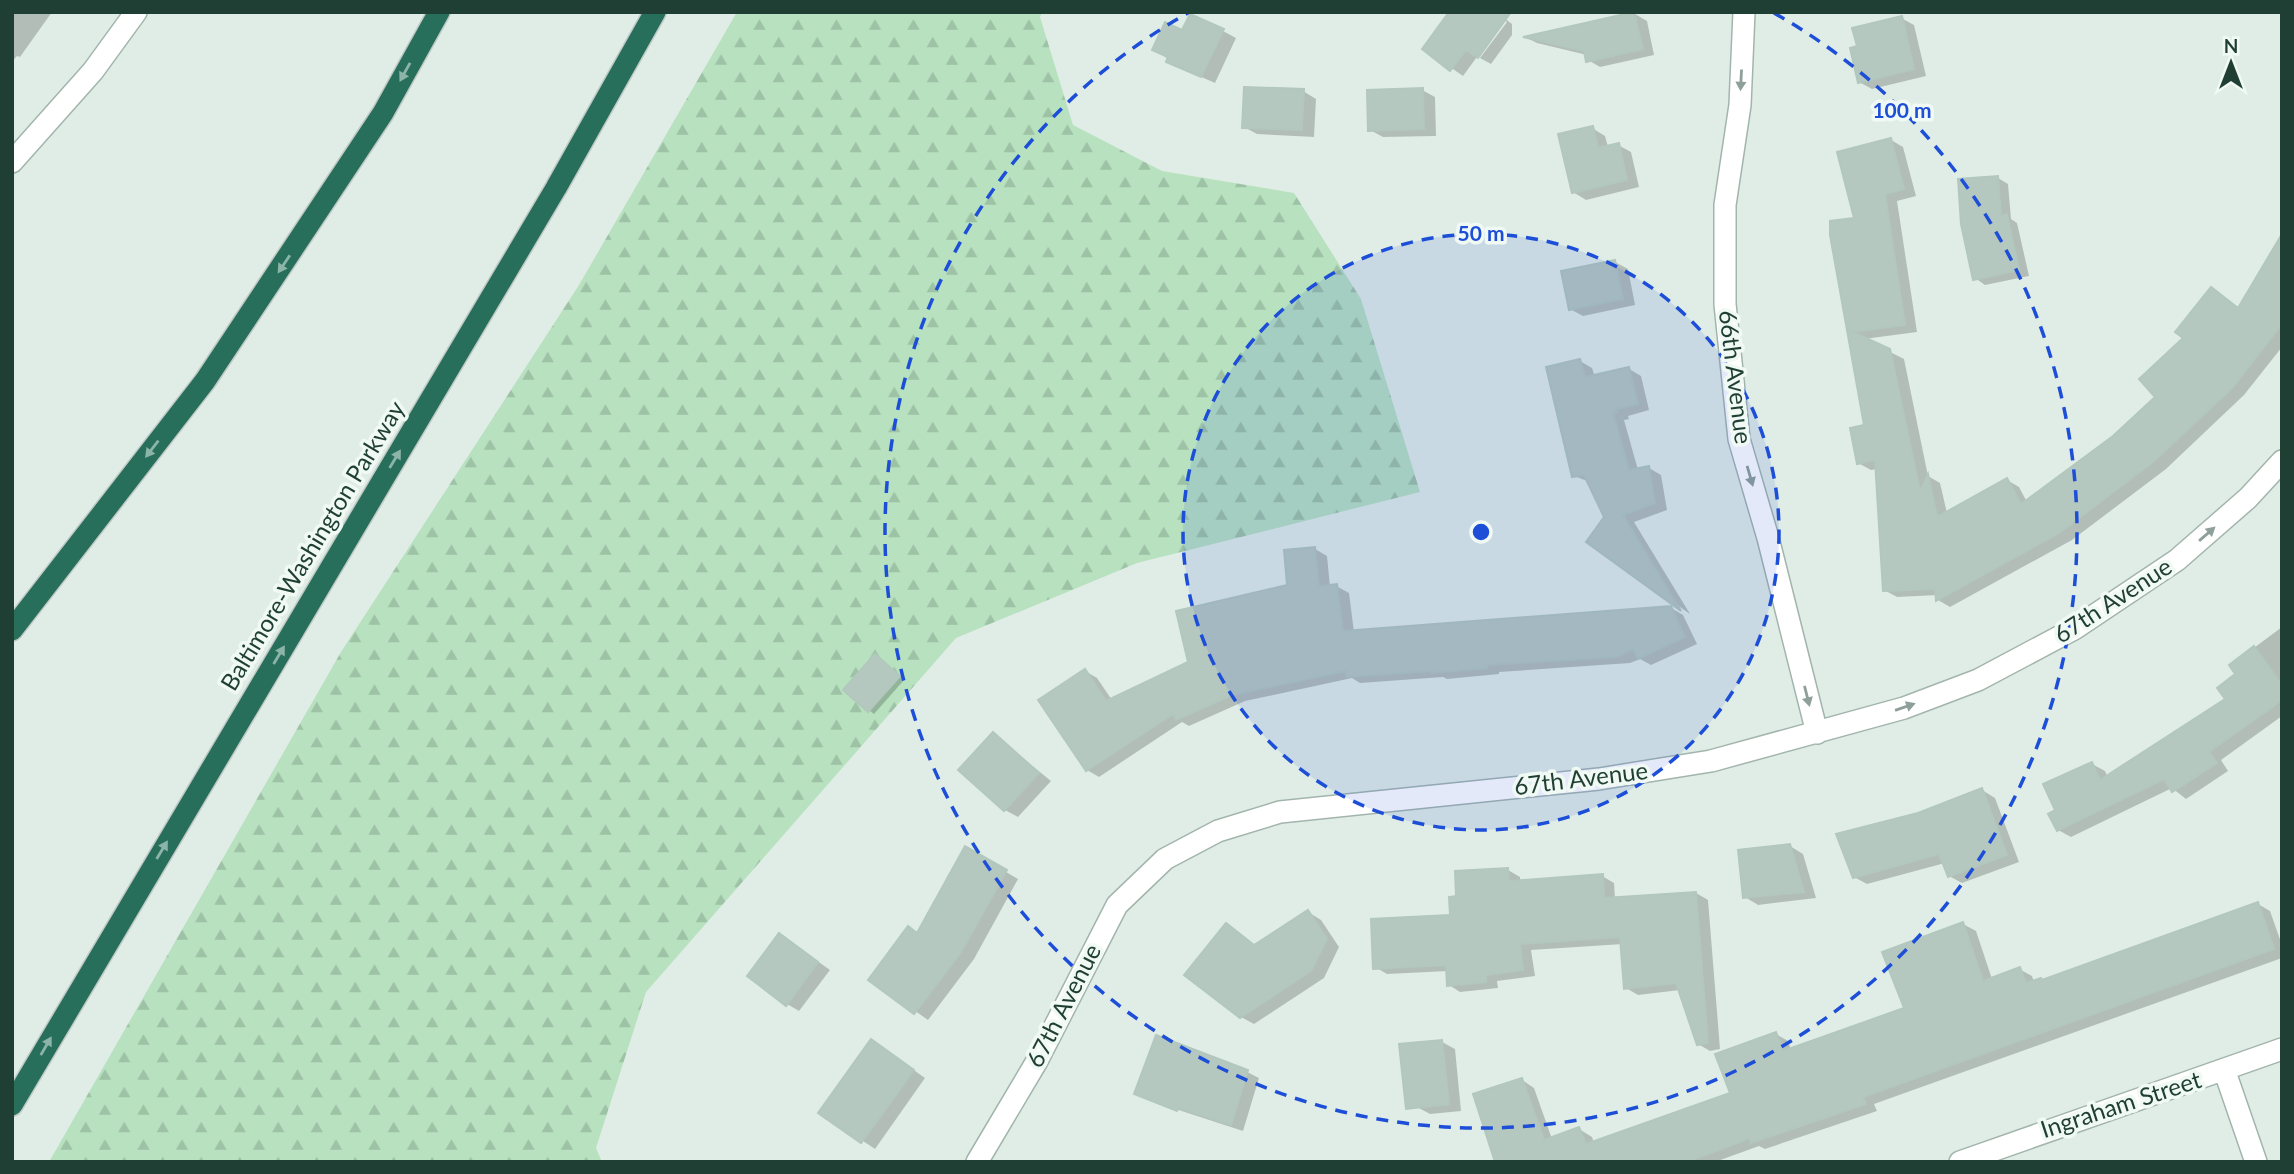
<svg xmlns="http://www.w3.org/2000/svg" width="2294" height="1174" font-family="Lato,sans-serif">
  <defs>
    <pattern id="forest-firs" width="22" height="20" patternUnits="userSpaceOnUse" patternTransform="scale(1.75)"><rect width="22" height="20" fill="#b7e1bf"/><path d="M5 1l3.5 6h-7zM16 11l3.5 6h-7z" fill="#9dc2a5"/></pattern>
  </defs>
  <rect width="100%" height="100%" fill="#e0ede6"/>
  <path fill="url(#forest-firs)" d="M 737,12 L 1042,12 L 1040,17 L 1073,125 L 1162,171 L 1294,193 L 1361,299 L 1420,492 L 1137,563 L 956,638 L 646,992 L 596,1148 L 602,1162 L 49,1162 L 341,652 L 579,285 Z"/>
  <path fill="#0003" d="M 12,12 L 52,12 L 20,57 L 17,56 L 12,62 Z
    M 1496,12 L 1512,24 L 1512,35 L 1491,64 L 1480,58 L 1507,22 L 1504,20 L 1463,76 L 1424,49 Z
    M 1635,14 L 1647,21 L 1654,55 L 1600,67 L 1588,60 L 1587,55 L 1537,43 L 1527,38 Z
    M 1901,18 L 1914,25 L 1926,76 L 1872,89 L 1859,82 L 1859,48 Z
    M 1223,31 L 1236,38 L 1215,83 L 1181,68 L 1155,50 L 1183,32 Z
    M 1422,90 L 1435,97 L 1436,136 L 1383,137 L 1370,130 Z
    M 1303,91 L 1316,99 L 1314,137 L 1257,134 L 1244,127 Z
    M 1592,128 L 1605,136 L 1608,147 L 1618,145 L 1631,152 L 1639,187 L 1586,200 L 1573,192 Z
    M 1891,140 L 1903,147 L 1916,196 L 1897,201 L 1917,332 L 1864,339 L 1904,359 L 1928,476 L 1940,483 L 1947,513 L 2007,480 L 2019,487 L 2027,502 L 2114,437 L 2158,397 L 2211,289 L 2239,308 L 2282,263 L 2282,347 L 2244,395 L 2166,469 L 2072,540 L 1950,607 L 1938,600 L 1938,595 L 1897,597 L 1884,590 L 1877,469 L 1871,470 L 1858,463 L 1866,427 L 1832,235 L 1857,220 Z
    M 1998,178 L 2008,184 L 2011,219 L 2017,223 L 2029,276 L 1985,285 L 1975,278 Z
    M 1615,262 L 1628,269 L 1635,305 L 1583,316 L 1570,309 Z
    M 1580,361 L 1592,368 L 1595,377 L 1629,369 L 1641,376 L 1649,410 L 1628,416 L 1629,419 L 1624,420 L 1638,470 L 1649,468 L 1661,475 L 1667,510 L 1634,522 L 1690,614 L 1588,542 L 1606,517 L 1590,482 L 1574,476 Z
    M 1315,549 L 1327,556 L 1330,587 L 1336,586 L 1349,593 L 1354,632 L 1671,608 L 1683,615 L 1697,644 L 1651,665 L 1640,659 L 1630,663 L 1499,672 L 1499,674 L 1447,679 L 1443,677 L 1360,683 L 1352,678 L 1245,701 L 1189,726 L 1182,722 L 1099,777 L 1087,770 L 1085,671 L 1097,678 L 1112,700 L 1190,663 L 1289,586 Z
    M 2282,627 L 2282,716 L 2221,760 L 2228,771 L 2186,799 L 2172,788 L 2071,837 L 2058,830 L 2057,810 L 2092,764 L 2105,771 L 2108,778 L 2228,700 L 2238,674 L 2231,665 Z
    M 876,656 L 904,680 L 874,714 L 869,710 Z
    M 993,734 L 1051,781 L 1018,817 L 1005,810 L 961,770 Z
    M 1982,790 L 1995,798 L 2019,862 L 1962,883 L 1949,876 L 1945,863 L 1867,884 L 1854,877 L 1919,814 Z
    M 1790,846 L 1803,854 L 1816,898 L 1758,905 L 1745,897 Z
    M 965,848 L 1018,879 L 974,959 L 928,1020 L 870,979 L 918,934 Z
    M 1508,870 L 1520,877 L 1520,882 L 1602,876 L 1614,883 L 1615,899 L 1696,893 L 1708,900 L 1720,1049 L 1710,1051 L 1698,1044 L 1680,990 L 1638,995 L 1626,988 L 1623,944 L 1531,950 L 1535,976 L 1497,981 L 1498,988 L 1460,992 L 1449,985 L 1448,971 L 1387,974 L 1375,967 L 1452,917 L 1458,898 Z
    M 2258,904 L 2270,911 L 2282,945 L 2282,958 L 1874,1104 L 1877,1111 L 1765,1149 L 1759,1146 L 1715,1162 L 1499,1162 L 1522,1080 L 1534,1088 L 1552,1139 L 1579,1129 L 1592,1137 L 1594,1143 L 1732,1094 L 1776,1034 L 1788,1041 L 1791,1050 L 1906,1009 L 1963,924 L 1976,931 L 1992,979 L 2019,969 L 2032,976 L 2034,982 L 2045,981 Z
    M 1308,912 L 1321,920 L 1339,947 L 1324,978 L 1254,1024 L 1241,1017 L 1226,925 L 1256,946 Z
    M 792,943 L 830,970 L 799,1011 L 787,1004 Z
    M 1442,1042 L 1455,1049 L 1461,1111 L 1430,1114 L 1417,1107 Z
    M 884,1049 L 925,1078 L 875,1149 L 821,1113 Z
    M 1247,1072 L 1259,1078 L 1243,1131 L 1148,1100 L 1136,1093 Z"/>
  <path fill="#b5c8bf" stroke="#b2c7bd" stroke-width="2" d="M 1449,12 L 1511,12 L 1478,58 L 1466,50 L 1450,71 L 1422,49 Z
    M 1634,12 L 1643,49 L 1621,54 L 1586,62 L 1584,51 L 1523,37 Z
    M 1190,14 L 1224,29 L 1201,77 L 1166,62 L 1168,57 L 1152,50 L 1165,22 L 1182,30 Z
    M 1902,16 L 1914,69 L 1858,83 L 1850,48 L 1857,46 L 1852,28 Z
    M 1244,87 L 1304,89 L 1302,130 L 1242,128 Z
    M 1423,88 L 1424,129 L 1368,131 L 1367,90 Z
    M 1593,126 L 1598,148 L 1619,143 L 1627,180 L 1572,193 L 1558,134 Z
    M 1891,138 L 1904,189 L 1885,194 L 1905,325 L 1853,332 L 1890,349 L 1920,491 L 1928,474 L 1937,517 L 2007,478 L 2021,504 L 2113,436 L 2155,397 L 2139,379 L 2183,338 L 2175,332 L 2211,287 L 2238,308 L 2282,234 L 2282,324 L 2232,388 L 2153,462 L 2059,533 L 1936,601 L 1935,589 L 1883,591 L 1875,460 L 1857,464 L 1850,428 L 1864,425 L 1830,235 L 1830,221 L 1854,218 L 1837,152 Z
    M 1998,176 L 2001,216 L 2007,214 L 2019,270 L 1973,280 L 1961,224 L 1958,179 Z
    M 1615,260 L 1623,299 L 1569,310 L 1561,271 Z
    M 1580,359 L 1585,377 L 1629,367 L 1638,404 L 1616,409 L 1617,412 L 1613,413 L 1629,470 L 1649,466 L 1655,503 L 1623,515 L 1681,611 L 1586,542 L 1604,517 L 1584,475 L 1572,477 L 1546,367 Z
    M 1315,547 L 1319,586 L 1337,584 L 1343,631 L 1671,606 L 1685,637 L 1638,659 L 1633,649 L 1617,657 L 1487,665 L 1487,668 L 1432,673 L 1432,671 L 1346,677 L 1346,671 L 1232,695 L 1176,720 L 1173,714 L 1086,771 L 1038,700 L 1085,669 L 1106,701 L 1188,662 L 1176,611 L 1287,585 L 1284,550 Z
    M 2254,646 L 2282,685 L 2282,700 L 2209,752 L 2217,763 L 2172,792 L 2164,779 L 2057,831 L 2048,814 L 2055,810 L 2043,784 L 2092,762 L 2100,780 L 2225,699 L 2217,688 L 2235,674 L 2229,665 Z
    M 875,654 L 900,676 L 868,712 L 843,690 Z
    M 993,732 L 1039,773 L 1004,811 L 958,770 Z
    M 1982,788 L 2007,855 L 1948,877 L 1939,854 L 1853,878 L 1836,834 L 1918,813 Z
    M 1790,844 L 1804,892 L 1743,898 L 1738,850 Z
    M 965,846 L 1007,870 L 961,952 L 914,1014 L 868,980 L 908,926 L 917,933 Z
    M 1508,868 L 1509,881 L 1603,874 L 1604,898 L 1696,892 L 1708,1043 L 1697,1045 L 1676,983 L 1624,989 L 1620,937 L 1520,944 L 1523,970 L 1486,975 L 1486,982 L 1447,986 L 1446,965 L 1373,969 L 1371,919 L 1450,915 L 1449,897 L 1456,896 L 1455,871 Z
    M 2258,902 L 2274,949 L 1863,1097 L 1866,1104 L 1751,1143 L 1750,1138 L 1687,1162 L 1495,1162 L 1473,1094 L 1522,1078 L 1544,1140 L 1579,1127 L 1586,1144 L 1730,1093 L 1715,1054 L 1776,1032 L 1783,1051 L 1904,1008 L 1882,952 L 1963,922 L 1983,981 L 2020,967 L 2026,983 L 2041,978 L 2042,980 Z
    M 1308,910 L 1327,939 L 1311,971 L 1240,1018 L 1184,975 L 1226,923 L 1254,945 Z
    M 779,933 L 818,962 L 786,1006 L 747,976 Z
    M 1156,1035 L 1248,1070 L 1231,1125 L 1178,1108 L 1177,1111 L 1134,1094 Z
    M 871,1039 L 914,1070 L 861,1143 L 818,1113 Z
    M 1442,1040 L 1449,1104 L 1406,1109 L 1399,1044 Z"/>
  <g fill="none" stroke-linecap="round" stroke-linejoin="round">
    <g stroke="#a2b5ad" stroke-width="24">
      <path id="street" d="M 1744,12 L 1740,105 L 1725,205 L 1725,304 L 1739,439 L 1768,538 L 1817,733
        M 12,162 L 93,71 L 136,12
        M 2225,1072 L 2256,1162
        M 977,1162 L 1037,1061 L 1117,905 L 1165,859 L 1218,831 L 1280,812 L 1599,779 L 1711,761 L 1904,708 L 1978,680 L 2074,629 L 2177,560 L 2248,498 L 2282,461
        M 1960,1162 L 2282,1049"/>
    </g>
    <g stroke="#c0c9c6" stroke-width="24">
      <path id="highway" d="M 12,630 L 205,381 L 383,113 L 439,12
        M 12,1105 L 556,188 L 655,12"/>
    </g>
    <use href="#street" stroke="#fff" stroke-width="21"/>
    <use href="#highway" stroke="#276f5b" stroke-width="21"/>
  </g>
  <defs><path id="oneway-solid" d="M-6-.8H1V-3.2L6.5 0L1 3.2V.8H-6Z" transform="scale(1.75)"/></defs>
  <g fill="#8cb4a8">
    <use href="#oneway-solid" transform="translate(405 72) rotate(119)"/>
    <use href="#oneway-solid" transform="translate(284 264) rotate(124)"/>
    <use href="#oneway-solid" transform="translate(152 449) rotate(128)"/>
    <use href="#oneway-solid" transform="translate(395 459) rotate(-59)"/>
    <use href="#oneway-solid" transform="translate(279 655) rotate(-59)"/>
    <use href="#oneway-solid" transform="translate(162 850) rotate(-59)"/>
    <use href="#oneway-solid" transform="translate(46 1046) rotate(-60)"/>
  </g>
  <g fill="#8f9f9a">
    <use href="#oneway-solid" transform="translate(1741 80) rotate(93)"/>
    <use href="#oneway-solid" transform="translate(1750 476) rotate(74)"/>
    <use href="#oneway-solid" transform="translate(2207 534) rotate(-41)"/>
    <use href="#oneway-solid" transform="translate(1807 696) rotate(76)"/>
    <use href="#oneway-solid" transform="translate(1905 707) rotate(-19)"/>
  </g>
  <circle cx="1481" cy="532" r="298" fill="#1d4ed8" fill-opacity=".12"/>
  <g fill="none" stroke="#1d4ed8" stroke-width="3.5" stroke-dasharray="12 9">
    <circle cx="1481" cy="532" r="298"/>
    <path d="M1774 13A596 596 0 1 1 1188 13"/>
  </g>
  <g text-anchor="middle" stroke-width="7" stroke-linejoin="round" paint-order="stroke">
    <g font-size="24" fill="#1f3f34" stroke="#f1f9f5">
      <text transform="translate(1735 377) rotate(83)" y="8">66th Avenue</text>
      <text transform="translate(313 546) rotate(-59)" y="8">Baltimore-Washington Parkway</text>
      <text transform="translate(2113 601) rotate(-33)" y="8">67th Avenue</text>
      <text transform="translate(1581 779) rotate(-7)" y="8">67th Avenue</text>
      <text transform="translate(1064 1006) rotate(-63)" y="8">67th Avenue</text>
      <text transform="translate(2121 1105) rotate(-18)" y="8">Ingraham Street</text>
    </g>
  </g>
  <circle cx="1481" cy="532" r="10" fill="#1d4ed8" stroke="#f1f9f5" stroke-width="3.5"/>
  <g font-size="21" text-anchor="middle" font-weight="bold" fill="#1d4ed8" stroke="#f1f9f5" stroke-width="7" stroke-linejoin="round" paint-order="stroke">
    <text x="1902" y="118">100 m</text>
    <text x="1481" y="241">50 m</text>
  </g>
  <rect width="2294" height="1174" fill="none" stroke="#1f3f34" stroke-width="28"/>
  <g transform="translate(2231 63)" stroke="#f1f9f5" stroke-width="5" paint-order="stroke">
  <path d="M0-5L12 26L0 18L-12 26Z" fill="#1f3f34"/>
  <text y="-10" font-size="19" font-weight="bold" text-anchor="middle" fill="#1f3f34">N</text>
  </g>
</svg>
